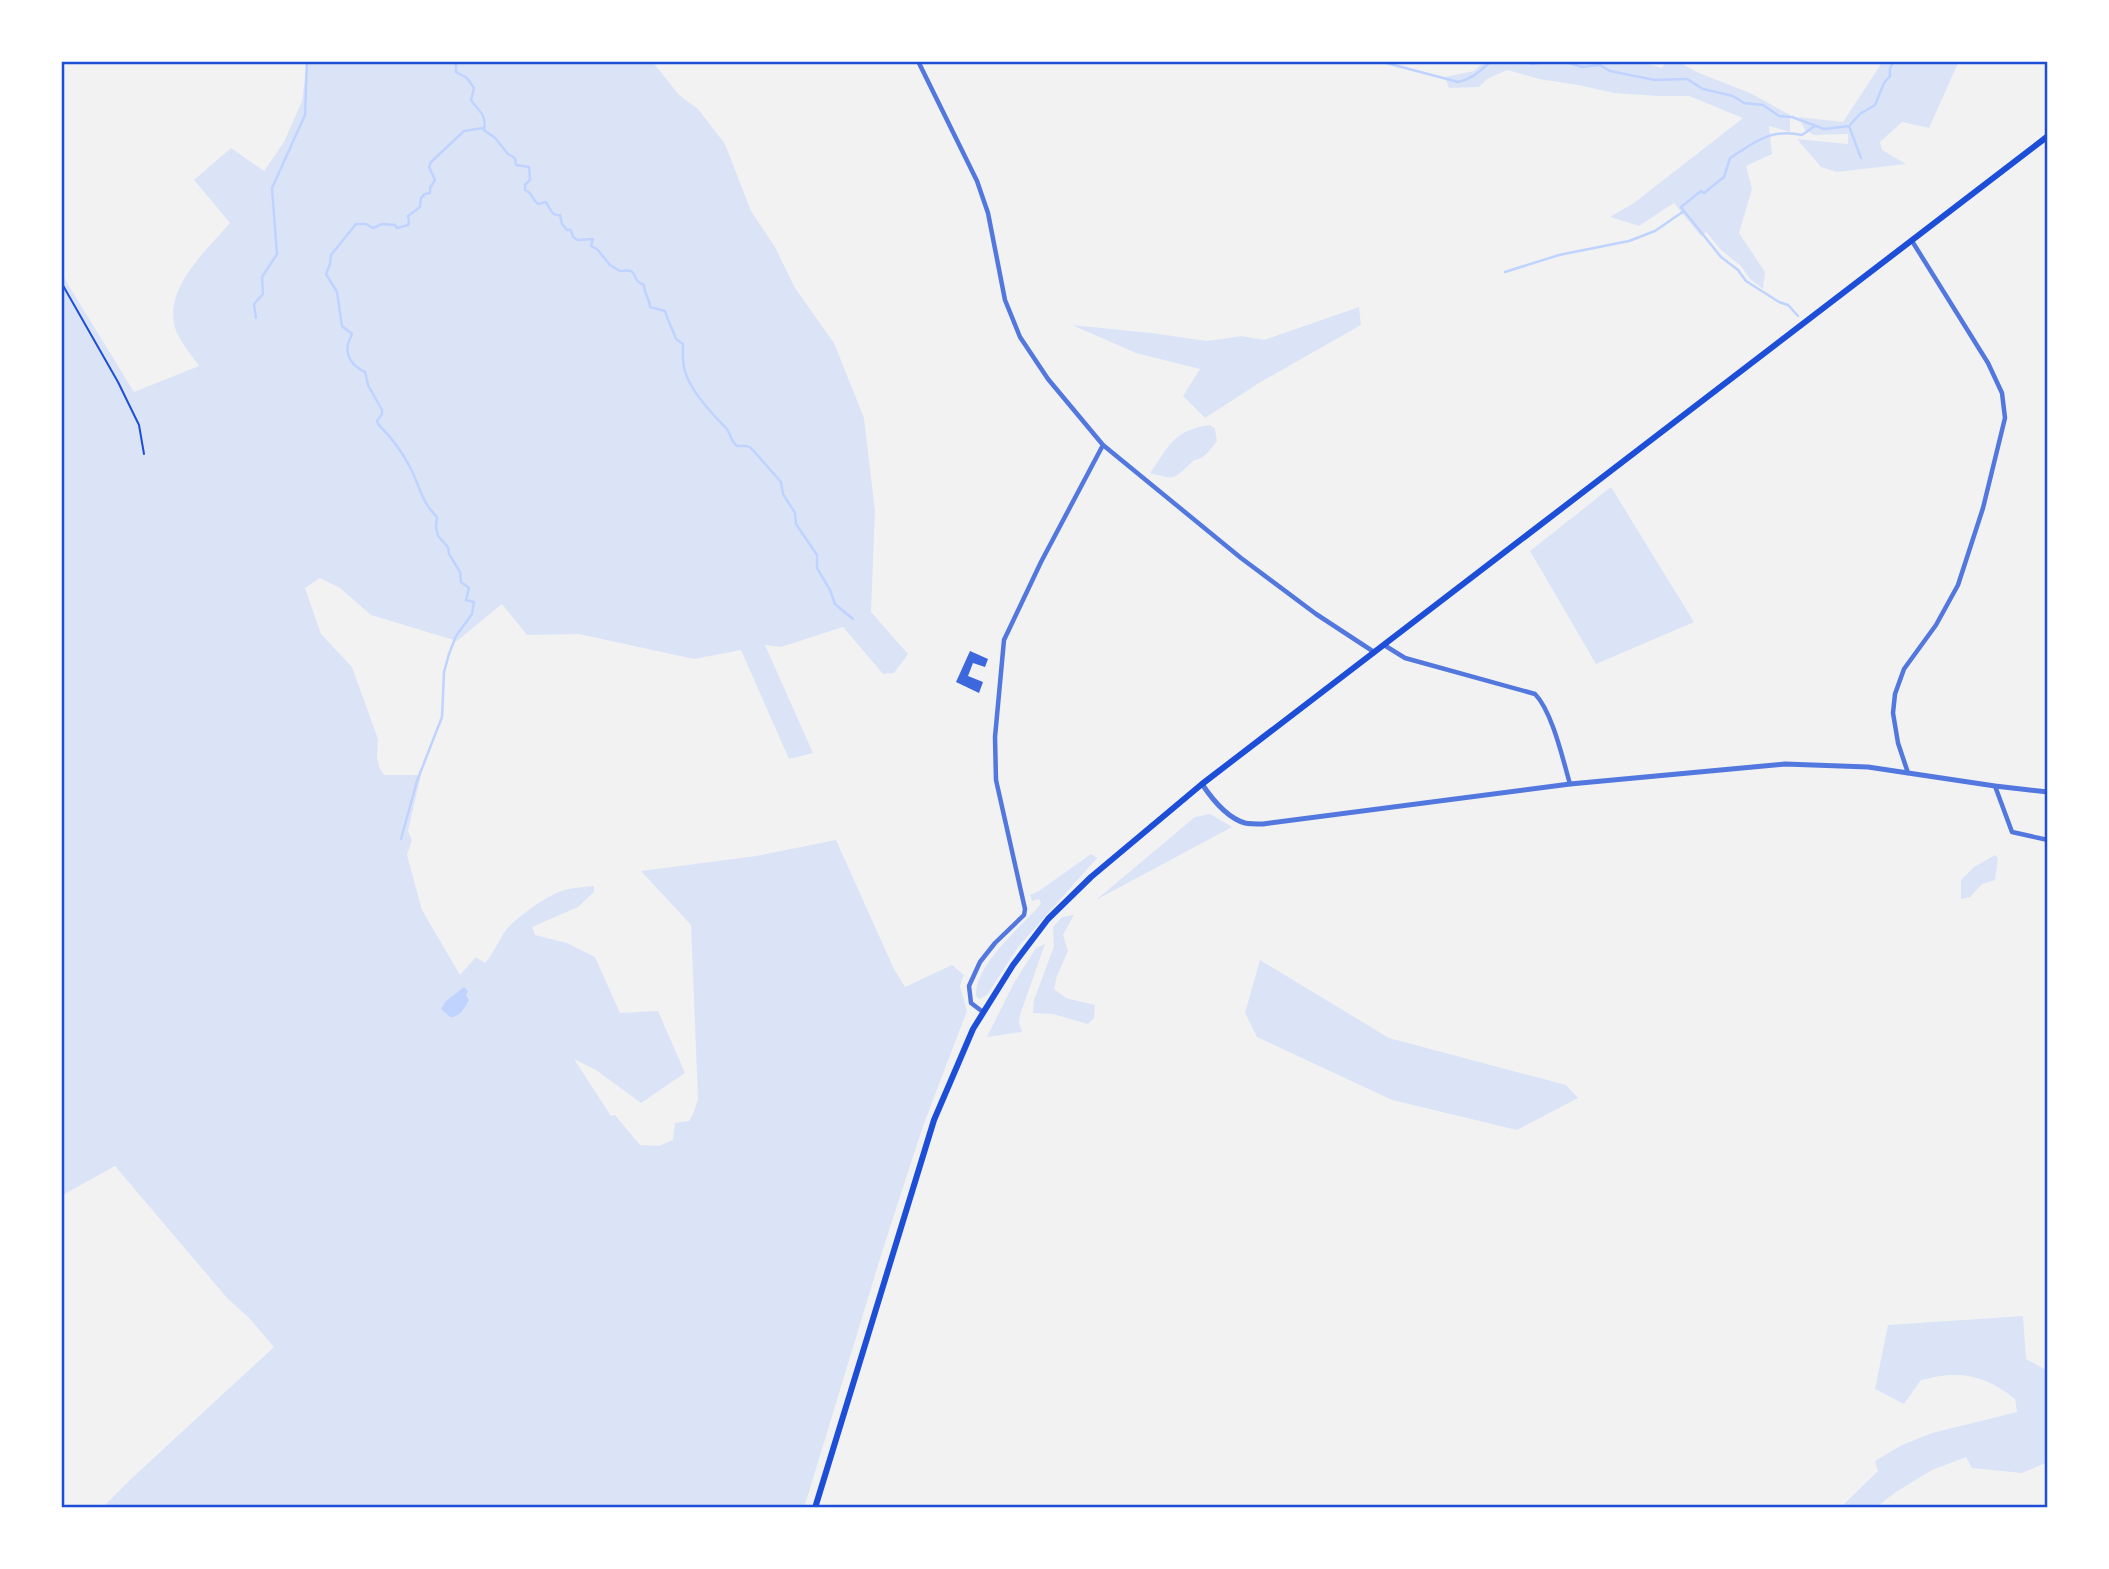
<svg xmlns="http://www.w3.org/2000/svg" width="2109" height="1569" font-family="'Open Sans',sans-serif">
  <rect width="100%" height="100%" fill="#f2f2f2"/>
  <path fill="#dbe4f7" d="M 307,61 L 652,61 L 679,95 L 698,109 L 725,144 L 751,211 L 775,247 L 795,288 L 834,343 L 864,418 L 875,511 L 871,612 L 908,654 L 894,673 L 883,674 L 843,627 L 781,647 L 765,645 L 813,753 L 789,759 L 741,650 L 694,659 L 579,634 L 527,635 L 502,604 L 457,641 L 371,615 L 340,588 L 320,578 L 305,588 L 321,634 L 352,667 L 378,739 L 377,758 L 380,769 L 384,775 L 421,775 L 408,831 L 412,840 L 407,855 L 422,910 L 460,975 L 476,957 L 485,963 C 494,953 498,941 506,930 C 517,917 545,897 561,891 C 571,888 583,887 594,886 L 594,892 L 578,907 L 532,927 L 535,935 L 567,943 L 595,957 L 620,1013 L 658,1011 L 685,1073 L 641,1103 L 596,1070 L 574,1059 L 611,1116 L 615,1115 L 640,1145 L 659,1146 L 673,1140 L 675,1123 L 689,1121 L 693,1114 L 698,1099 L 691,925 L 641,871 L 756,856 L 836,840 L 894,969 L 905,987 L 952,965 L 964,975 L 960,986 L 967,1011 L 923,1126 L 883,1249 L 804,1508 L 102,1508 L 131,1479 L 274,1347 L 249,1318 L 227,1298 L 115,1166 L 61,1196 L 61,273 L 134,392 L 199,366 C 193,357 185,348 180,339 C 155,296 204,253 230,223 L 194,180 L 231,148 L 264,171 L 284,142 L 302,101 Z
    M 1485,61 L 1639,61 L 1662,68 L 1666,61 L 1677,61 L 1699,73 L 1750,93 L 1790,115 L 1790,132 L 1769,126 L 1772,154 L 1746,166 L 1752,189 L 1739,233 L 1765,272 L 1763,289 L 1750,279 L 1741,266 L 1721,250 L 1706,232 L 1701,236 L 1674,203 L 1639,226 L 1610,217 L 1634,203 L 1743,118 L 1689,96 L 1658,96 L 1614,93 L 1578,85 L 1539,79 L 1507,70 L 1487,79 L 1479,87 L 1449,88 L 1445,77 L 1474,71 Z
    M 1883,61 L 1959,61 L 1929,128 L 1902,122 L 1880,142 L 1882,150 L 1906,164 L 1837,172 L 1821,167 L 1797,139 L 1848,144 L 1848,134 L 1814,135 L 1805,130 L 1799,117 L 1843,122 Z
    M 1359,307 L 1361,325 L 1259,383 L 1205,418 L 1183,396 L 1200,369 L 1136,353 L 1072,325 L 1151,333 L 1207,341 L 1242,336 L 1264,340 Z
    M 1210,425 L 1215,429 L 1217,441 C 1212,447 1208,454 1201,458 C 1193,462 1197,457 1191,463 C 1173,480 1175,480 1150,473 C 1171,444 1172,431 1210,425 Z
    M 1611,487 L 1694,622 L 1596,664 L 1530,551 Z
    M 1210,814 L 1232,827 L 1096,900 L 1195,817 Z
    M 1091,854 L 1097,858 L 1018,947 L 987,995 L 979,999 L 976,996 C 974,965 1022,926 1041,904 L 1039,899 L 1032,901 L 1030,895 L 1039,891 Z
    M 1995,855 L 1998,858 L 1995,880 L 1982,884 L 1970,897 L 1961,899 L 1961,880 L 1974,867 Z
    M 1074,915 L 1063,935 L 1068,951 L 1057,976 L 1054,989 L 1066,998 L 1095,1005 L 1094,1018 L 1088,1024 L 1053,1014 L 1033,1013 L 1034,1000 L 1054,946 L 1053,927 L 1062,917 Z
    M 1045,944 L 1020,1015 L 1019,1023 L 1022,1032 L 987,1037 L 1014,983 L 1036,948 Z
    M 1260,960 L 1389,1038 L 1566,1085 L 1578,1098 L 1517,1130 L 1392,1100 L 1257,1037 L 1245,1013 Z
    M 2023,1316 L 2026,1359 L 2048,1371 L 2048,1462 L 2022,1473 L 1972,1468 L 1966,1457 L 1932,1470 L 1896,1492 L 1875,1508 L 1839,1508 L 1845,1503 L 1878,1471 L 1875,1461 L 1902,1445 L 1932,1433 L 2017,1412 L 2015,1399 C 1984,1374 1959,1370 1921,1380 L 1904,1404 L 1875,1389 L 1888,1325 Z"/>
  <path fill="#bfd3fe" d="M 464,987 L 468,991 L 466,995 L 469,1000 C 464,1009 460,1017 450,1017 L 441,1009 L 446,1001 Z"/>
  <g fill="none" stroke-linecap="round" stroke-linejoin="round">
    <path stroke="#bfd3fe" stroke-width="2.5" d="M 456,61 L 456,72 L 467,78 L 474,88 L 471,100 C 479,112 487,114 484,130 L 495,138 L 508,154 L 515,158 L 516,165 L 529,167 L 530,180 L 525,185 L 525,190 C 533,193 532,200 538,204 L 546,202 C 550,208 551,216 560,215 L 562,224 L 567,230 L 571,230 L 573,237 L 578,240 L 593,239 L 591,246 L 597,249 L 610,265 L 620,271 C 642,268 628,279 644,285 C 644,294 650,299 650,307 L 665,311 C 668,322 673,329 676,339 L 683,344 C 683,353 682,362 685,371 C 690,390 713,415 726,428 C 731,434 730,440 737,446 L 747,446 L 751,448 L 781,482 L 783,494 L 795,513 L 796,524 L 817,555 L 817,568 L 830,590 L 835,604 L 853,619
      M 1379,61 L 1458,82 C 1473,79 1480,70 1492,61
      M 1525,61 L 1532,64 L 1549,61
      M 1562,61 L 1582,67 L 1600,65 L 1610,71 L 1655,80 L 1687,79 L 1703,89 L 1733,96 L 1744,103 L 1763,105 L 1779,116 L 1792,117 L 1824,129 L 1849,126 L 1860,114 L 1875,105 L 1884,83 L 1890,76 L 1890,68 L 1894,61
      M 1849,126 L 1861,158
      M 1684,211 L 1721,257 L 1738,270 L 1746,281 L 1779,302 L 1788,305 L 1798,316
      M 1505,272 L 1559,255 L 1629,241 L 1655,231 L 1684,211 L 1681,207 L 1701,191 L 1704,193 L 1724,177 L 1730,158 C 1755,142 1771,128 1802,135 L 1815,126
      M 256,318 L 254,304 L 263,294 L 262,277 L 277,254 L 272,188 L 305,115 L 307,61
      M 401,839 L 417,781 L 442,717 L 444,672 L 449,654 L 456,636 L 472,614 L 474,602 L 466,600 L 469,588 L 461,582 L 460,572 L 449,554 L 448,547 L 438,536 L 436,527 L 437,517 C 421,501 421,489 411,469 C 403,453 391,437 378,424 L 377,421 L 382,414 L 382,410 L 368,385 L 365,372 C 354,367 345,357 348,344 C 349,340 351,337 352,334 L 342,326 L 337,292 L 326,274 L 330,264 L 331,255 L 356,224 L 366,224 L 373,228 L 382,224 L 395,225 L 397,228 L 408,225 L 409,222 L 408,216 L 420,207 L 421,198 L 425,194 L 430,193 L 430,188 L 435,180 L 429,167 L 431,162 L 464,131 L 483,128"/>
  </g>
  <path fill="#3d67dc" d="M 970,651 L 988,659 L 985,667 L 973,663 L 968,676 L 983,682 L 979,693 L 956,682 Z"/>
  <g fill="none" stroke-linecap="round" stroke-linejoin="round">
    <path stroke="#1d4ed8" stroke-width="2" d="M 61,282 L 118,382 L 139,425 L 144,454"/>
    <path stroke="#5277de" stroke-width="4.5" d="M 918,61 L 977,181 L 988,213 L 1005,300 L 1020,337 L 1048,379 L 1103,445 L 1241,558 L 1316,614 L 1374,652
      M 1384,645 L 1405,658 L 1535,694 C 1552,711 1563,760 1570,784
      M 1908,773 L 1898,743 L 1893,713 L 1895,694 L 1904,669 L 1936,625 L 1958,585 L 1983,508 L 2005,418 L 2002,393 L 1988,363 L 1912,241
      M 1995,786 L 2012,832 L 2048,840
      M 983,1012 L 971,1003 L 969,986 L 980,962 L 995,943 L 1024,915 L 1025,909 L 996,780 L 995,737 L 1004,640 L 1041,562 L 1103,445"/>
    <path stroke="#5277de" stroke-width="5" d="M 1202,784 C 1212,799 1227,818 1245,823 C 1250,824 1257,824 1263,824 L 1570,784 L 1785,764 L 1868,767 L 1995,786 L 2048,792"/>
    <path stroke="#1d4ed8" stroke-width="6" d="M 815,1508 L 934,1120 L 973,1029 L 1013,965 L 1048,919 L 1091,877 L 1202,784 L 2048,136"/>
  </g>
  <rect width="2109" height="1569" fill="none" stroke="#ffffff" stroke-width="126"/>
  <rect x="63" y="63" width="1983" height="1443" fill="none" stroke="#1d4ed8" stroke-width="2.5"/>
</svg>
